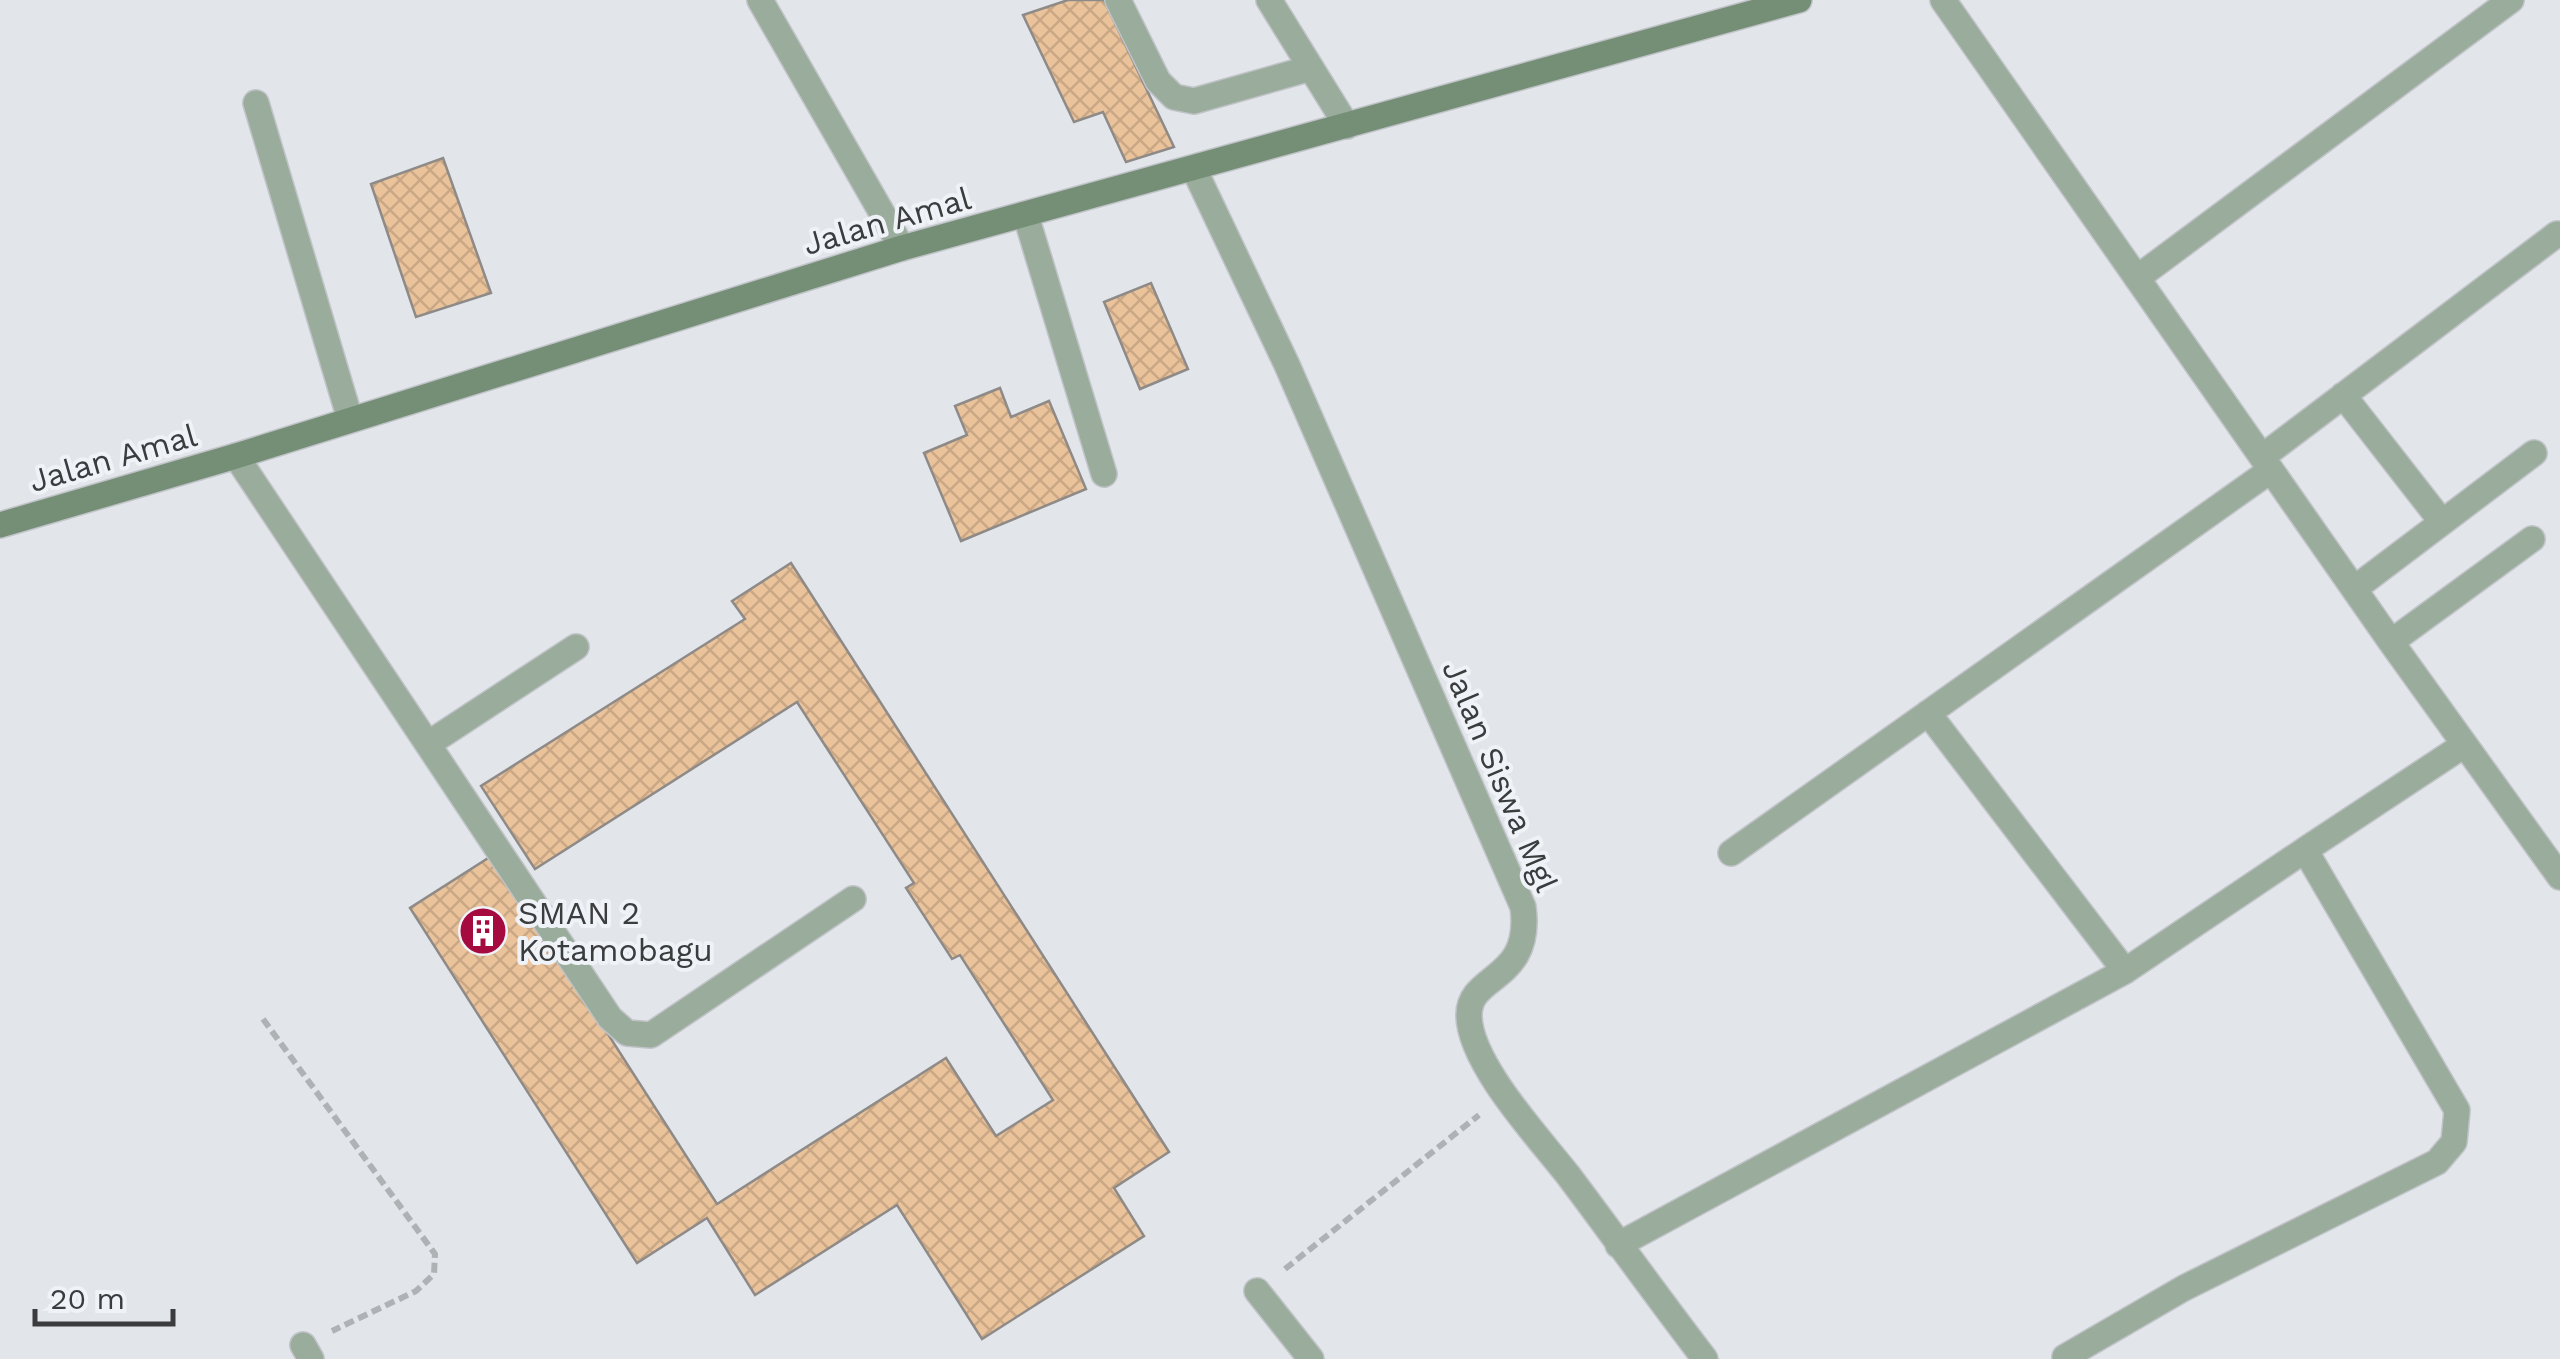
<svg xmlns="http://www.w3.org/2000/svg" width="2560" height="1359" font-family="'Work Sans',sans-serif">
  <defs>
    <pattern id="building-cross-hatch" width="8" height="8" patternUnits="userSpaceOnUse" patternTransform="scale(2.5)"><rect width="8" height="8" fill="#ebc39b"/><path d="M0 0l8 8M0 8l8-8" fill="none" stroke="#caa886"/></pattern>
  </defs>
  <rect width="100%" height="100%" fill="#e2e5ea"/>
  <path fill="url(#building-cross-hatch)" stroke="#8e8a87" stroke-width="2.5" d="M 1068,0 L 1104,0 L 1174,147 L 1126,162 L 1103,112 L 1074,122 L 1023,15 Z
    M 443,158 L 491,293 L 416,317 L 371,184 Z
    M 1151,283 L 1188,369 L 1140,389 L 1104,302 Z
    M 1000,388 L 1011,417 L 1049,401 L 1086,489 L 961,541 L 924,453 L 967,435 L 955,406 Z
    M 791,563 L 1169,1152 L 1114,1188 L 1144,1236 L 982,1339 L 897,1205 L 755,1295 L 707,1218 L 637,1263 L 410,908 L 493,855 L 717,1204 L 946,1058 L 996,1136 L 1053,1100 L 960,955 L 952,959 L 906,888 L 914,883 L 797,702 L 535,869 L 481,786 L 745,619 L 732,601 Z"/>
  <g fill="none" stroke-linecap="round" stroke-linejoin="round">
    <g stroke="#c0c3c7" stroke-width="28">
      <path id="lane" d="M 256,103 L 350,419
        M 2137,278 L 2511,0
        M 236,456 L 610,1018 L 627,1033 L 651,1035 L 853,899
        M 428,744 L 576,647"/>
    </g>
    <g stroke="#c0c3c7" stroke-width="28">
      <path id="street" d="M 760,0 L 902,248
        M 1118,0 L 1158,81 L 1174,97 L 1194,101 L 1311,68
        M 1269,0 L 1347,126
        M 1943,0 L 2391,642 L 2560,877
        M 1194,169 L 1287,365 L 1523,907 C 1533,982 1469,973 1469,1015 C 1469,1063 1539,1138 1568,1175 C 1614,1236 1658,1298 1705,1359
        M 1026,216 L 1104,474
        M 2343,395 L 2442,522
        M 2262,457 L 2557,234
        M 2354,589 L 2534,453
        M 2391,642 L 2532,539
        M 1928,713 L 2125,971
        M 1731,853 L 2271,470
        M 1618,1245 L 2125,971 L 2305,850
        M 1257,1291 L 1311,1359
        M 303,1345 L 311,1359
        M 2065,1357 L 2184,1288 L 2437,1162 L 2454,1142 L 2457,1110 L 2305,850 L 2464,745"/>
    </g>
    <g stroke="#c0c3c7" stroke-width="28">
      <path id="secondary" d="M 0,525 L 236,456 L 902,248 L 1799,0"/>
    </g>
    <path stroke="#afb2b5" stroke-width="6" stroke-dasharray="10 5" stroke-linecap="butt" d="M 263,1019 L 435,1254 L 434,1274 L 416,1291 L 332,1331
      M 1285,1269 L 1479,1115"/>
    <use href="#lane" stroke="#9aac9b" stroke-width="25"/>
    <use href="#street" stroke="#9aac9b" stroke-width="25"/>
    <use href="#secondary" stroke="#758f77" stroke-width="25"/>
  </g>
  <defs>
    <g id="building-disc" transform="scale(2.5)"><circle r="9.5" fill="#a50b3f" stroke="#eff2f7"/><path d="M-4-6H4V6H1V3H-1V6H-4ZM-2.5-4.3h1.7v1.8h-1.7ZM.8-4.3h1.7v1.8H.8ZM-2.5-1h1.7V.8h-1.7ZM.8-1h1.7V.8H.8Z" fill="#fff"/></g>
  </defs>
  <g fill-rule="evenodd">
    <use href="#building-disc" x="483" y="931"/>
  </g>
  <g text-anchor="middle" stroke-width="8" stroke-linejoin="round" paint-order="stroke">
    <g font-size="32" fill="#3a3c3d" stroke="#eff2f7">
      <text transform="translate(887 221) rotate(-16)" y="11">Jalan Amal</text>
      <text transform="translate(113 458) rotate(-16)" y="11">Jalan Amal</text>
      <text transform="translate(1500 776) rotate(67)" y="11">Jalan Siswa Mgl</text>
    </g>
    <g font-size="32" fill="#3a3c3d" stroke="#eff2f7" text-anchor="start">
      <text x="518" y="924">SMAN 2<tspan x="518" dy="37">Kotamobagu</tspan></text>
    </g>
  </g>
  <path d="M35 1309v15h138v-15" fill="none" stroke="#3a3c3d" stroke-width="5"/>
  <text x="50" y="1309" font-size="30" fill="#3a3c3d" stroke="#eff2f7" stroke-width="8" paint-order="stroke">20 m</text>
</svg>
